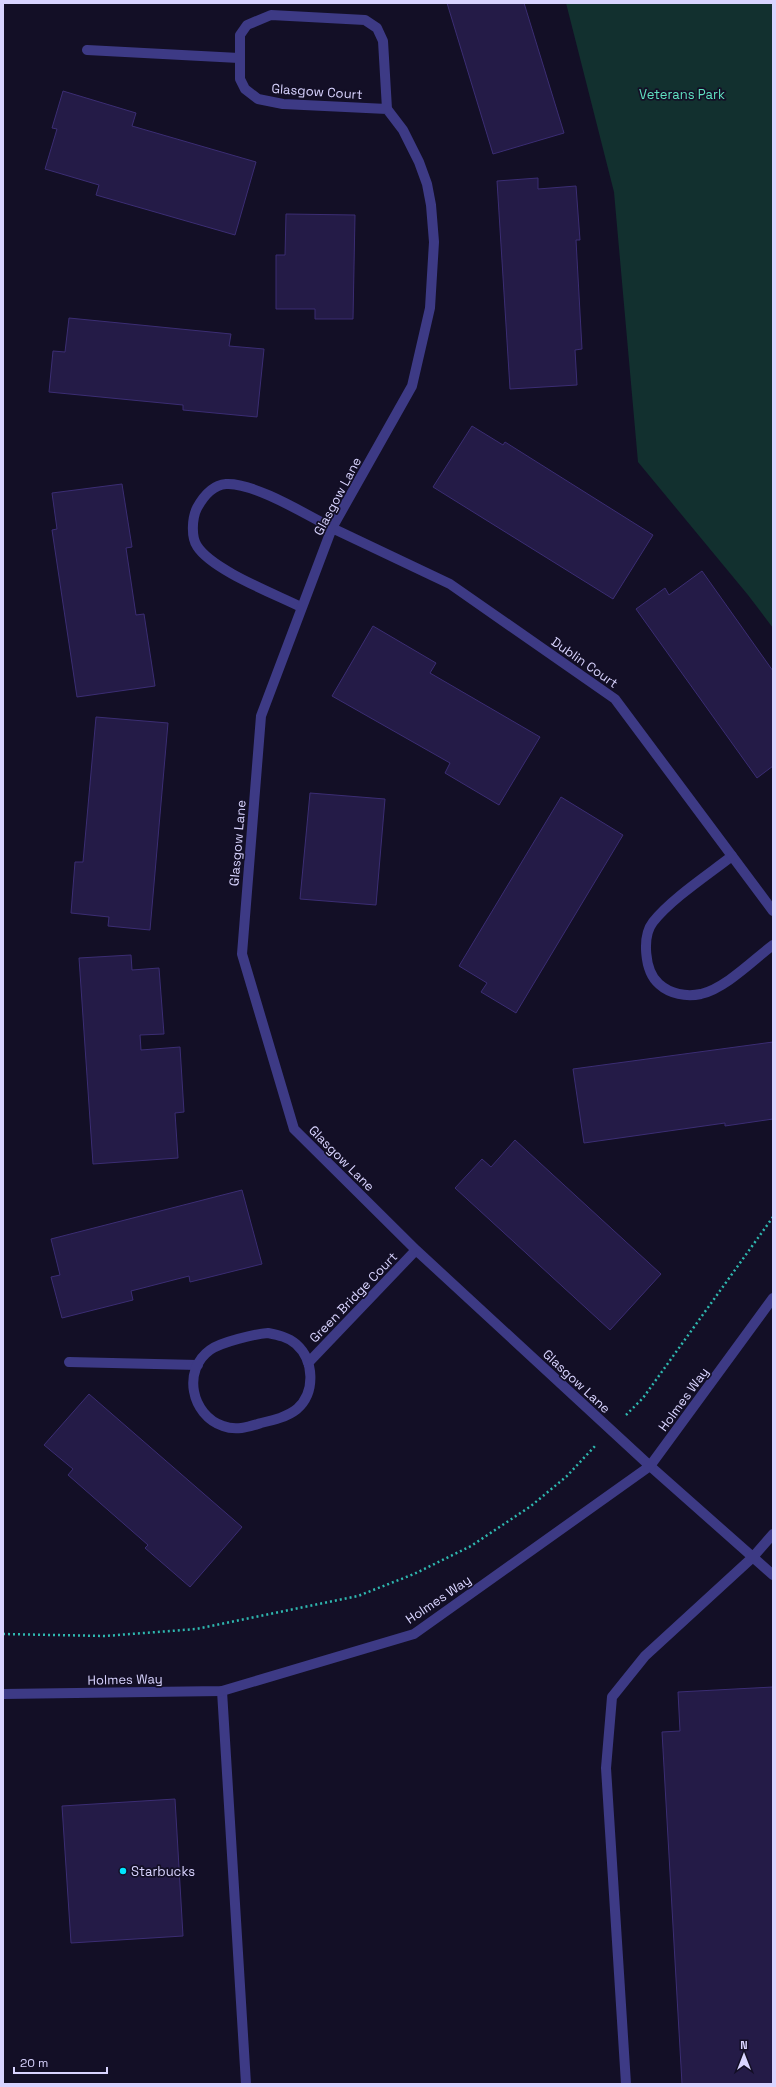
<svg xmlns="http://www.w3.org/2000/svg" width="776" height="2087" font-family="'Space Grotesk',sans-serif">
  <rect width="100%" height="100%" fill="#130f26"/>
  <path fill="#12302f" d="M 566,3 L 773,3 L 773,628 L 748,595 L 638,462 L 614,192 Z"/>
  <path fill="#241b47" stroke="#3b2d73" d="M 447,3 L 524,3 L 564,133 L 493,154 Z
    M 63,91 L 136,113 L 132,126 L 256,162 L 235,235 L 96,195 L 99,185 L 45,169 L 57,129 L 52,128 Z
    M 538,178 L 538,189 L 576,186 L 580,240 L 576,240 L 582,349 L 575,350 L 577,385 L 510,389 L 497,181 Z
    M 286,214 L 355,215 L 353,319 L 315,319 L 315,309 L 276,309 L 276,255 L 285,255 Z
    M 69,318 L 231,334 L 229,346 L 264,349 L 257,417 L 183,410 L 183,405 L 49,392 L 53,351 L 65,352 Z
    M 472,426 L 503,445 L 505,442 L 653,535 L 613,599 L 433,487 Z
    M 122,484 L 132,547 L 126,548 L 136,615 L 144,614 L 155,686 L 77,697 L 52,530 L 57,529 L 52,493 Z
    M 702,571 L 773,671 L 773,766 L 757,778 L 636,609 L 665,588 L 669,595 Z
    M 373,626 L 436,663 L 430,673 L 540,737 L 499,805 L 445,773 L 450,763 L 332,696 Z
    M 96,717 L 168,723 L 150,930 L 108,926 L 109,917 L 71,913 L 75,862 L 83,862 Z
    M 310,793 L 385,799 L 376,905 L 300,899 Z
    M 561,797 L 623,835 L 516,1013 L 481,992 L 487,983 L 459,966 Z
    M 131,955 L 132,970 L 159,968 L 164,1034 L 140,1035 L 141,1050 L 180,1047 L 184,1112 L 175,1113 L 178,1158 L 93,1164 L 79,958 Z
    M 773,1042 L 773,1119 L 725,1126 L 725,1123 L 584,1143 L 573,1069 Z
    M 515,1140 L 661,1274 L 610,1330 L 455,1188 L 482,1159 L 491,1167 Z
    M 242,1190 L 262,1264 L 190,1282 L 189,1276 L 131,1291 L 133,1300 L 62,1318 L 51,1277 L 60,1275 L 51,1239 Z
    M 89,1394 L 242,1527 L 190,1587 L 145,1548 L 148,1545 L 68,1475 L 73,1469 L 44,1445 Z
    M 773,1687 L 773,2084 L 682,2084 L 662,1732 L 680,1731 L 678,1692 Z
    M 175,1799 L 183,1936 L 71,1943 L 62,1806 Z"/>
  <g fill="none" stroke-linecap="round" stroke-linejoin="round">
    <path stroke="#2fb8b0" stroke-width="2.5" stroke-dasharray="2 3" stroke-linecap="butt" d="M 626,1415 L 643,1398 L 773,1217
      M 3,1634 L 105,1636 L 196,1629 L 358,1596 L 414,1574 L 471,1546 L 531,1506 L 567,1476 L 596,1445"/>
    <path stroke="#3d3a85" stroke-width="10" d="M 87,50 L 239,58
      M 301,607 C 275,594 212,570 197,546 C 191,537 192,518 197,508 C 203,497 213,485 226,484 C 253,482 307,515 332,528
      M 732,856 C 709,874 671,899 653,922 C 642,936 644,971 659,984 C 670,994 686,997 701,994 C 726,988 753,960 773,945
      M 69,1362 L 198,1365
      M 650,1466 L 773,1575
      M 222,1691 L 246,2084
      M 626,2084 L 606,1768 L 612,1697 L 645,1656 L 753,1557 L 773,1534"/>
    <path stroke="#3d3a85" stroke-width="10" d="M 271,15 L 365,20 L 377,28 L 383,41 L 387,109 L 283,104 L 258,99 L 245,89 L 240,79 L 240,35 L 247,25 Z
      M 387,109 L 403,130 L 419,162 L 427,184 L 431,205 L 434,242 L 430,308 L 412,386 L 332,528 L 261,716 L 242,954 L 294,1129 L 416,1250 L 650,1466
      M 332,528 L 450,584 L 615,699 L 773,911
      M 268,1333 C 278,1335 288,1337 296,1344 C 314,1360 316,1392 297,1409 C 287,1417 274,1420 261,1423 C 248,1427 236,1431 223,1426 C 191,1415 182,1370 210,1350 C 221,1342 255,1334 268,1333 Z
      M 308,1363 L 416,1250
      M 3,1694 L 222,1691 L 414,1634 L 650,1466 L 773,1298"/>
  </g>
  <circle fill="#00e5ff" stroke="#130f26" stroke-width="1.5" cx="123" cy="1871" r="4"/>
  <g text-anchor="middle" stroke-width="3.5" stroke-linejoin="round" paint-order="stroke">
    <g font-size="13" fill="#d9d4ff" stroke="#130f26">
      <text transform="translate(317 91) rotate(4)" y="5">Glasgow Court</text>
      <text transform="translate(337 496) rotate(-62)" y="5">Glasgow Lane</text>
      <text transform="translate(585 662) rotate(35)" y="5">Dublin Court</text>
      <text transform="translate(237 843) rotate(-85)" y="5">Glasgow Lane</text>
      <text transform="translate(342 1158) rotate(45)" y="5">Glasgow Lane</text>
      <text transform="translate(353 1297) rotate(-46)" y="5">Green Bridge Court</text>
      <text transform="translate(577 1381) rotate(43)" y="5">Glasgow Lane</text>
      <text transform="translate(683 1399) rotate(-54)" y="5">Holmes Way</text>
      <text transform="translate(438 1599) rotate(-34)" y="5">Holmes Way</text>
      <text transform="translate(125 1679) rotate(-1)" y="5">Holmes Way</text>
    </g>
    <g font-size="13" fill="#5fe0c0" stroke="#130f26">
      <text x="682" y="99">Veterans Park</text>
    </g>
    <g font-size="13" fill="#d9d4ff" stroke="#130f26" text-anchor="start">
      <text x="131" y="1876">Starbucks</text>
    </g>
  </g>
  <rect width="776" height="2087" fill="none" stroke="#d9d4ff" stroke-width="8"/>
  <g transform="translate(744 2055)" stroke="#130f26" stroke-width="3" paint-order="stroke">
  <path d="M0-3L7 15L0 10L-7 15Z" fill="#d9d4ff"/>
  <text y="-6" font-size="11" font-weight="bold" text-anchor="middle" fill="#d9d4ff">N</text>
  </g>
  <path d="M14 2067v6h93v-6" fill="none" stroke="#d9d4ff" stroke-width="2"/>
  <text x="20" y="2067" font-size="12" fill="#d9d4ff" stroke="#130f26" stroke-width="3" paint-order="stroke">20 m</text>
</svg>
